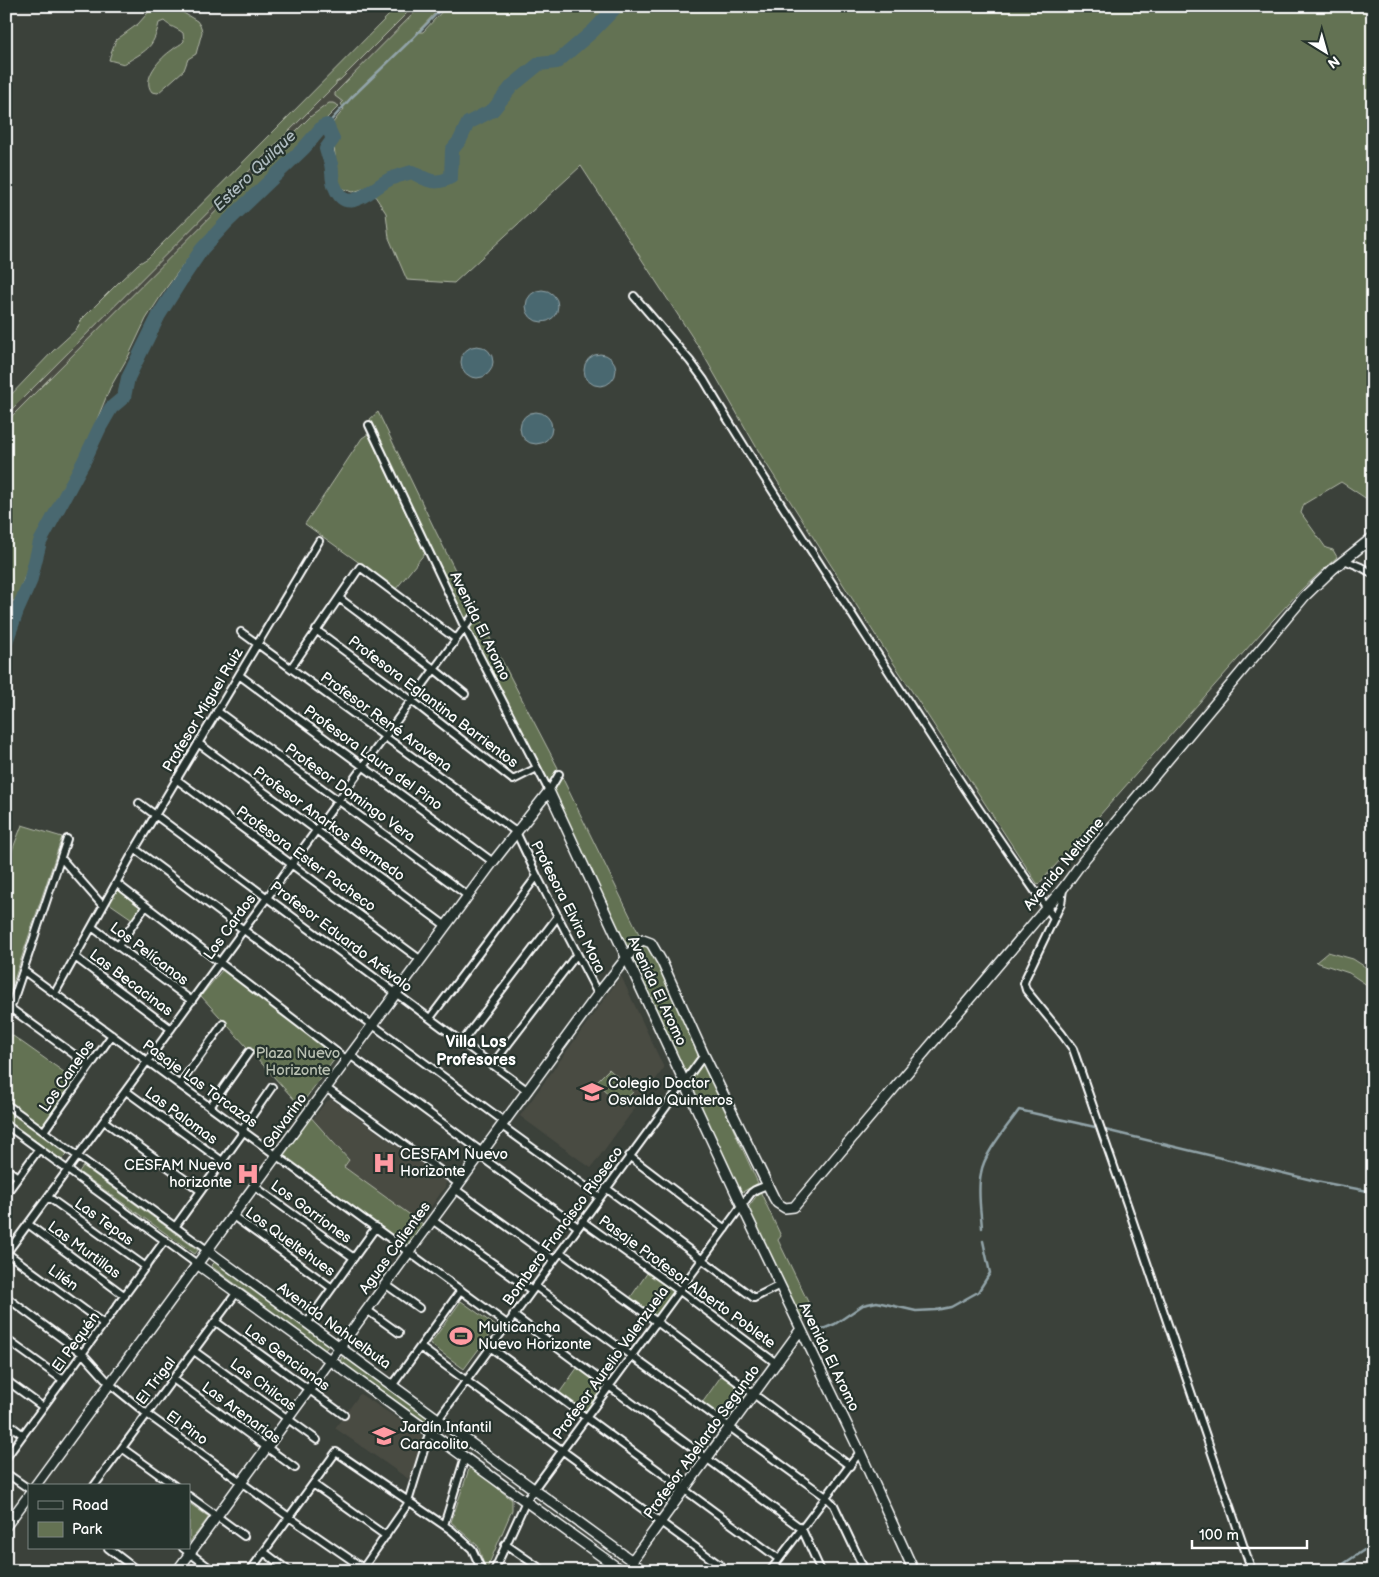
<svg xmlns="http://www.w3.org/2000/svg" width="1379" height="1577" viewBox="0 0 1379 1577" font-family="'Balsamiq Sans',sans-serif">
	<style>
		.built { fill: #4a4b43 }
		.green { fill: #647253; stroke: #b2b8a9 }
		.water { fill: #4a6870; stroke: #92a4a9 }
		.lines { fill: none; stroke-linecap: round; stroke-linejoin: round }
		.stream { stroke: #92a4a9; stroke-width: 2.5 }
		.river { stroke: #4a6870; stroke-width: 14 }
		.street-casing { stroke: #fff; stroke-width: 10 }
		.secondary-casing { stroke: #fff; stroke-width: 12 }
		.street { stroke: #26332d; stroke-width: 6 }
		.secondary { stroke: #26332d; stroke-width: 9 }
		.labels { text-anchor: middle; dominant-baseline: central; stroke-width: 4.5; stroke-linejoin: round; paint-order: stroke }
		.street-label { font-size: 15px; fill: #fff; stroke: #26332d }
		.park-label { font-size: 15px; fill: #b9c0b2; stroke: #26332d }
		.poi-label { font-size: 15px; fill: #fff; stroke: #26332d; text-anchor: start }
		.water-label { font-size: 16px; font-style: italic; fill: #aebbbf; stroke: #26332d }
		.neighbourhood-label { font-size: 16px; font-weight: bold; fill: #fff; stroke: #26332d }
	</style>
	<rect width="100%" height="100%" fill="#3b413a"/>
	<filter id="ink" filterUnits="userSpaceOnUse"><feTurbulence type="fractalNoise" baseFrequency=".02" numOctaves="2"/><feDisplacementMap in="SourceGraphic" scale="10" xChannelSelector="R" yChannelSelector="G"/><feConvolveMatrix kernelMatrix="1 2 1 2 8 2 1 2 1" color-interpolation-filters="sRGB"/></filter>
	<g filter="url(#ink)">
		<path class="built" d="M398,6H438L6,440V400Z
			M621,976L664,1068L591,1168L520,1116Z
			M331,1099L446,1181L445,1187L420,1222L343,1167L349,1159L313,1119L325,1103Z
			M360,1394L420,1433L422,1439L410,1480L335,1428Z"/>
		<path class="green" d="M154,6H172L197,21L201,27L202,32L196,54L188,59L184,70L158,93L152,92C141,79 160,58 172,50C176,46 181,45 184,41L183,33C177,28 170,27 164,21L159,23C153,50 146,50 124,64L109,60L112,50L116,40L138,24Z
			M398,6H414L340,80L336,82V84L6,415V400L53,351L76,330L82,319L120,281L138,264L148,258Z
			M421,6H442L417,32H423L447,6H1373V503L1341,482L1304,504L1301,513L1326,548L1333,550L1337,557L1302,589L1260,634L1038,885L885,650L762,457L700,349L581,166L454,283L407,280L389,238L386,213L369,187L353,192L341,188L335,173L336,162L331,125L344,109L341,104L343,102L335,96V93Z
			M329,103H333L339,106L192,253L164,291L146,319L129,355L110,388L86,446L58,496L37,541L17,599L6,605V422L310,117Z
			M378,412L437,534L475,610L466,622L370,419Z
			M368,434L425,553L396,589L305,524L362,438Z
			M477,613L558,768L549,783L468,626Z
			M561,775L639,934L626,948L552,791Z
			M22,825L62,837L6,1004V866Z
			M116,883L146,906L135,921L106,901Z
			M649,941L704,1055L684,1080L627,959L636,945Z
			M1328,952L1353,959L1373,972V989L1349,973L1316,962Z
			M223,969L337,1056L300,1106L201,996Z
			M6,1031L78,1082L44,1131L6,1104Z
			M703,1063L758,1183L741,1193L689,1081Z
			M609,1069L633,1092L620,1105L596,1082Z
			M6,1108L69,1153L62,1160L6,1119Z
			M308,1114L349,1160L344,1167L427,1227L409,1252L277,1155Z
			M83,1166L198,1250L195,1254L79,1172Z
			M760,1191L781,1236L778,1240L811,1308L801,1322L747,1209Z
			M215,1262L329,1345L325,1350L211,1266Z
			M650,1269L680,1291L657,1322L628,1301Z
			M461,1301L496,1326L464,1369L430,1344Z
			M343,1355L430,1419L427,1423L340,1361Z
			M580,1364L609,1386L586,1418L557,1396Z
			M724,1372L754,1394L730,1427L700,1406Z
			M470,1466L512,1500V1510L486,1571L478,1546L451,1522Z
			M189,1503L209,1517L189,1543Z"/>
		<path class="water" d="M526 306a16 16 0 1 1 32 0a16 16 0 1 1-32 0Z
			M461 362a16 16 0 1 1 32 0a16 16 0 1 1-32 0Z
			M584 370a16 16 0 1 1 32 0a16 16 0 1 1-32 0Z
			M520 428a16 16 0 1 1 32 0a16 16 0 1 1-32 0Z"/>
		<g class="lines">
			<path class="stream" d="M327,125L351,98L412,39L444,6
				M1105,1130L1316,1181L1373,1192
				M982,1228C981,1211 977,1191 981,1173C984,1153 1007,1127 1019,1110L1095,1127
				M823,1329L835,1324L863,1305L877,1302L916,1311L936,1310L951,1307L978,1292L990,1273L983,1241
				M1333,1571L1373,1544"/>
			<path class="river" d="M6,642L17,611L30,582L40,542L84,461L100,427L111,408L124,397L128,378L159,315L181,280L202,249L226,223L304,148L322,127L327,125L333,139L326,149C327,154 330,159 331,164C333,172 331,180 335,187C347,218 373,187 390,179C396,176 405,174 412,172C427,180 435,186 451,177L452,150L460,140L468,123L493,110L512,86L539,64L557,62L593,31L617,6"/>
			<defs>
				<path id="street" d="M634,296L690,361L704,380C751,460 803,537 853,616C918,717 984,820 1054,918
					M369,425L465,628L549,791L559,774
					M1344,560L1361,567L1373,574
					M339,598L434,669L465,694
					M316,630L411,700L513,780L537,768
					M241,632L516,832L537,876L598,994
					M291,668L360,567L456,639
					M239,675L493,862
					M217,711L468,896
					M198,743L446,926
					M176,779L421,960
					M139,803L528,1091
					M135,849L373,1026
					M61,858L103,906
					M116,883L347,1060
					M1063,889L1061,904L1026,977L1024,983L1026,990L1062,1034L1073,1049L1128,1207L1252,1571
					M92,927L192,1001
					M118,946L146,906
					M75,957L171,1029
					M24,971L507,1324
					M55,993L135,849L319,541
					M10,1008L90,1066
					M430,1018L537,876
					M6,1022L67,839
					M373,1025L505,1122
					M462,1042L558,916
					M350,1055L482,1152
					M492,1065L577,954
					M180,1084L223,1024
					M326,1088L459,1184
					M126,1091L222,1161
					M6,1104L207,1250
					M210,1107L249,1052
					M104,1121L201,1191
					M6,1125L197,1264
					M502,1126L600,1197
					M242,1130L272,1087
					M44,1131L112,1035
					M480,1156L578,1227
					M629,1156L725,1229
					M6,1169L18,1177
					M254,1186L354,1258
					M606,1188L754,1298L780,1285
					M455,1189L554,1260
					M6,1194L39,1149
					M48,1197L146,1267
					M233,1216L332,1288
					M432,1220L531,1290
					M582,1221L680,1291L776,1363
					M28,1224L125,1296
					M175,1227L244,1131
					M560,1252L657,1322L850,1466
					M7,1253L104,1324
					M6,1254L474,615
					M385,1284L419,1308
					M535,1286L826,1497L834,1505L865,1571
					M6,1297L83,1354L110,1384L147,1414L289,1517L363,1568
					M367,1310L399,1333
					M513,1315L802,1529L821,1571
					M216,1322L344,1415
					M307,1323L376,1227
					M6,1339L63,1380
					M420,1347L728,1571
					M490,1347L779,1559
					M194,1351L317,1440
					M173,1379L295,1468
					M6,1380L43,1407
					M392,1386L461,1290
					M6,1422L23,1435
					M122,1448L175,1486
					M6,1458L165,1240
					M6,1473L29,1489
					M313,1484L386,1536
					M94,1486L237,1292
					M189,1496L244,1536
					M444,1525L465,1457
					M505,1544L544,1571
					M108,1548L138,1571
					M183,1548L214,1571
					M264,1552L289,1571
					M632,1561L646,1571
					M250,1571L336,1452L451,1530L472,1549L482,1571
					M361,1571L407,1505L428,1437L434,1425L704,1055
					M494,1571L526,1501L534,1489L751,1193L755,1190L767,1185
					M770,1571L860,1452"/>
				<path id="secondary" d="M207,1250L632,1561
					M197,1264L622,1571
					M35,1486L326,1088L493,862L549,791L742,1206L860,1452L914,1571
					M6,1526L29,1495
					M177,1571L409,1252L598,994L638,943L643,940L651,943L662,962L704,1055L774,1198L777,1203L785,1208L794,1207L1064,887L1083,861L1305,596L1333,569L1373,537
					M627,1571L632,1561L801,1329"/>
			</defs>
			<use href="#street" class="street-casing"/>
			<use href="#secondary" class="secondary-casing"/>
			<use href="#street" class="street"/>
			<use href="#secondary" class="secondary"/>
		</g>
	</g>
	<defs>
		<symbol id="school-bare" viewBox="-9 -9 18 18"><path d="M0-5L7-2L0 1L-7-2ZM-4 1L0 2.5L4 1V4Q0 6-4 4Z" fill="#ff9aa2" stroke="#26332d" stroke-width="2.5" paint-order="stroke"/></symbol>
		<symbol id="hospital-bare" viewBox="-9 -9 18 18"><path d="M-5-5h3v3.5h4V-5h3V5h-3V1.5h-4V5h-3Z" fill="#ff9aa2" stroke="#26332d" stroke-width="2.5" paint-order="stroke"/></symbol>
		<symbol id="stadium-bare" viewBox="-9 -9 18 18"><path d="M0-5a6.5 5 0 1 0 0 10a6.5 5 0 1 0 0-10ZM-3.5-1.8h7v3.6h-7Z" fill="#ff9aa2" stroke="#26332d" stroke-width="2.5" paint-order="stroke"/></symbol>
	</defs>
	<g fill-rule="evenodd">
		<use href="#school-bare" x="576" y="1076" width="32" height="32"/>
		<use href="#hospital-bare" x="368" y="1147" width="32" height="32"/>
		<use href="#hospital-bare" x="232" y="1158" width="32" height="32"/>
		<use href="#stadium-bare" x="445" y="1320" width="32" height="32"/>
		<use href="#school-bare" x="368" y="1420" width="32" height="32"/>
	</g>
	<g class="labels">
		<g class="street-label">
			<text transform="translate(480 626) rotate(64)">Avenida El Aromo</text>
			<text transform="translate(433 702) rotate(37)">Profesora Eglantina Barrientos</text>
			<text transform="translate(203 710) rotate(-59)">Profesor Miguel Ruiz</text>
			<text transform="translate(386 722) rotate(36)">Profesor René Aravena</text>
			<text transform="translate(373 758) rotate(36)">Profesora Laura del Pino</text>
			<text transform="translate(350 793) rotate(36)">Profesor Domingo Vera</text>
			<text transform="translate(329 824) rotate(36)">Profesor Anarkos Bermedo</text>
			<text transform="translate(306 859) rotate(36)">Profesora Ester Pacheco</text>
			<text transform="translate(1064 864) rotate(-50)">Avenida Neltume</text>
			<text transform="translate(568 907) rotate(63)">Profesora Elvira Mora</text>
			<text transform="translate(230 927) rotate(-54)">Los Cardos</text>
			<text transform="translate(341 937) rotate(37)">Profesor Eduardo Arévalo</text>
			<text transform="translate(149 954) rotate(37)">Los Pelícanos</text>
			<text transform="translate(131 983) rotate(37)">Las Becacinas</text>
			<text transform="translate(657 991) rotate(65)">Avenida El Aromo</text>
			<text transform="translate(67 1076) rotate(-55)">Los Canelos</text>
			<text transform="translate(200 1084) rotate(36)">Pasaje Las Torcazas</text>
			<text transform="translate(181 1116) rotate(36)">Las Palomas</text>
			<text transform="translate(285 1121) rotate(-54)">Galvarino</text>
			<text transform="translate(311 1212) rotate(36)">Los Gorriones</text>
			<text transform="translate(104 1222) rotate(36)">Las Tepas</text>
			<text transform="translate(563 1226) rotate(-54)">Bombero Francisco Rioseco</text>
			<text transform="translate(290 1242) rotate(36)">Los Queltehues</text>
			<text transform="translate(395 1248) rotate(-54)">Aguas Calientes</text>
			<text transform="translate(84 1250) rotate(36)">Las Murtillas</text>
			<text transform="translate(63 1278) rotate(36)">Lilén</text>
			<text transform="translate(687 1282) rotate(36)">Pasaje Profesor Alberto Poblete</text>
			<text transform="translate(334 1326) rotate(36)">Avenida Nahuelbuta</text>
			<text transform="translate(76 1342) rotate(-54)">El Pequén</text>
			<text transform="translate(829 1357) rotate(64)">Avenida El Aromo</text>
			<text transform="translate(287 1358) rotate(36)">Las Gencianas</text>
			<text transform="translate(611 1363) rotate(-54)">Profesor Aurelio Valenzuela</text>
			<text transform="translate(156 1381) rotate(-53)">El Trigal</text>
			<text transform="translate(263 1385) rotate(36)">Las Chilcas</text>
			<text transform="translate(241 1413) rotate(36)">Las Arenarias</text>
			<text transform="translate(187 1428) rotate(36)">El Pino</text>
			<text transform="translate(702 1442) rotate(-54)">Profesor Abelardo Segundo</text>
		</g>
		<g class="park-label">
			<text x="298" y="1053">Plaza Nuevo<tspan x="298" dy="17">Horizonte</tspan></text>
		</g>
		<g class="poi-label">
			<text x="608" y="1083">Colegio Doctor<tspan x="608" dy="17">Osvaldo Quinteros</tspan></text>
			<text x="400" y="1154">CESFAM Nuevo<tspan x="400" dy="17">Horizonte</tspan></text>
			<text x="232" y="1165" text-anchor="end">CESFAM Nuevo<tspan x="232" dy="17">horizonte</tspan></text>
			<text x="478" y="1327">Multicancha<tspan x="478" dy="17">Nuevo Horizonte</tspan></text>
			<text x="400" y="1427">Jardín Infantil<tspan x="400" dy="17">Caracolito</tspan></text>
		</g>
		<g class="water-label">
			<text transform="translate(255 171) rotate(-44)">Estero Quilque</text>
		</g>
		<g class="neighbourhood-label">
			<text x="476" y="1042">Villa Los<tspan x="476" dy="18">Profesores</tspan></text>
		</g>
	</g>
	<rect width="1379" height="1577" fill="none" stroke="#26332d" stroke-width="25"/>
	<rect x="12" y="12" width="1354" height="1552" fill="none" stroke="#fff" stroke-width="2" filter="url(#ink)"/>
	<rect x="28" y="1484" width="162" height="65" fill="#26332d" stroke="#7d8581"/>
	<rect x="38" y="1501" width="25" height="8" fill="#26332d" stroke="#7d8581"/>
	<text x="72" y="1510" font-size="15" fill="#ffffff">Road</text>
	<rect x="38" y="1522" width="25" height="15" fill="#647253" stroke="#7d8581"/>
	<text x="72" y="1534" font-size="15" fill="#ffffff">Park</text>
	<g transform="translate(1326 52) rotate(143)" stroke="#26332d" stroke-width="4" paint-order="stroke">
	<path d="M0-4L9 19L0 12L-9 19Z" fill="#ffffff"/>
	<text y="-8" font-size="14" font-weight="bold" text-anchor="middle" fill="#ffffff">N</text>
	</g>
	<path d="M1192 1540v8h115v-8" fill="none" stroke="#ffffff" stroke-width="2.5"/>
	<text x="1199" y="1540" font-size="15" fill="#ffffff" stroke="#26332d" stroke-width="4" paint-order="stroke">100 m</text>
</svg>
